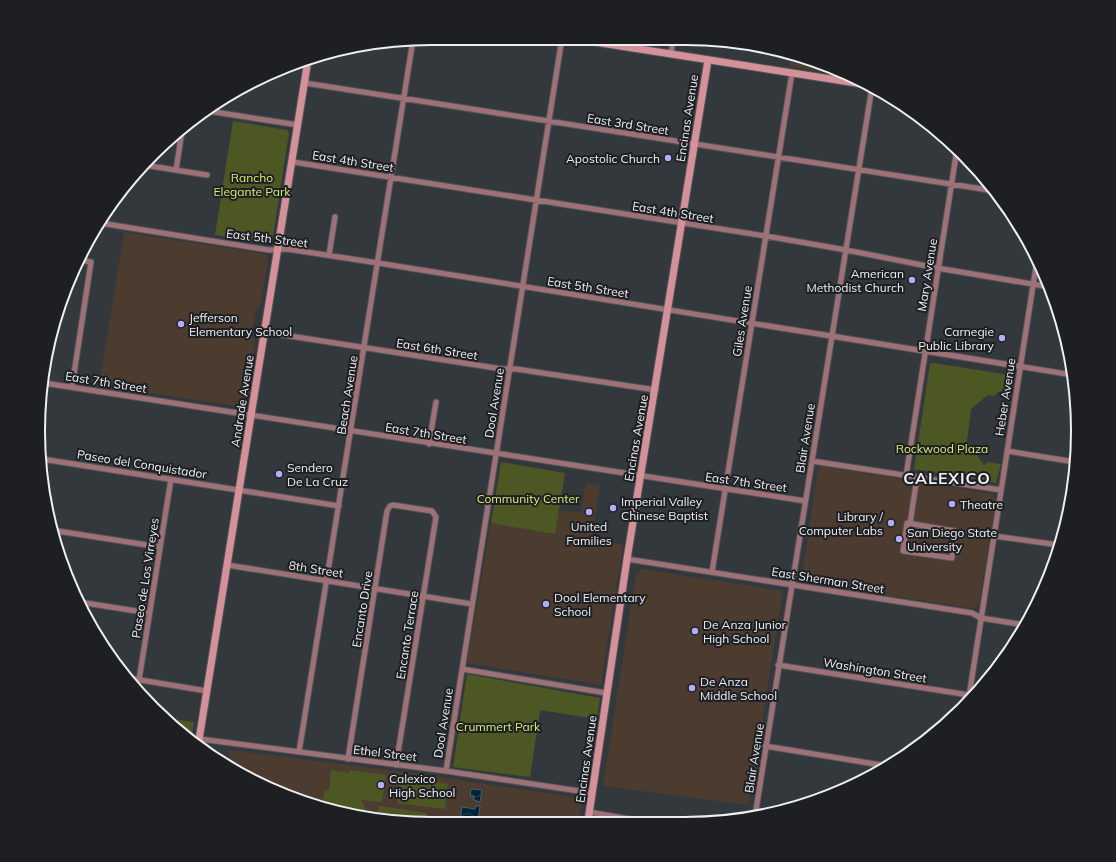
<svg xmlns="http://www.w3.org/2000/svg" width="1116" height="862" viewBox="0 0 1116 862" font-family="Mulish,sans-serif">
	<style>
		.education { fill: #4c3c30 }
		.park { fill: #4d5724 }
		.water { fill: url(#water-waves); stroke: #48626d }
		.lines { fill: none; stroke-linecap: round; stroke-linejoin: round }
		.street-casing { stroke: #51555a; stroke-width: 7 }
		.secondary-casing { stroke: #51555a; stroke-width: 9 }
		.street { stroke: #9d7176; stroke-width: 5 }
		.secondary { stroke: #d59199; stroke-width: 7 }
		.poi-dot { fill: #b2adf9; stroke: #1d1f22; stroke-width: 1.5 }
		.labels { text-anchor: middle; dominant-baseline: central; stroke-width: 4; stroke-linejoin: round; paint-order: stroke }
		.street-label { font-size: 12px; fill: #ecf0f3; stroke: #1d1f22 }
		.poi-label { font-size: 12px; fill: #ecf0f3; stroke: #1d1f22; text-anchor: start }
		.park-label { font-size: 12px; fill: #d5ef73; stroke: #1d1f22 }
		.district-label { font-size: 16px; font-weight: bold; letter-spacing: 1px; fill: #ecf0f3; stroke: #1d1f22 }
		.rim { fill: none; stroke: #ecf0f3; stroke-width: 2 }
	</style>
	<defs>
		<pattern id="water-waves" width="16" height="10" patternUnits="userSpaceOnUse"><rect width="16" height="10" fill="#012534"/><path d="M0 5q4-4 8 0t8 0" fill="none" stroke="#264552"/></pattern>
	</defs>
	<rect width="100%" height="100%" fill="#33383d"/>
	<path class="education" d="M791,53L853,76L789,67Z
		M124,232L265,254L268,257L261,303L255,311L252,336L255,344L245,406L242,407L99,385Z
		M822,466L992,494L996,500L979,603L976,607L970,608L804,582L802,577L818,469Z
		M586,483L600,485L592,539L623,545L601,685L467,663L491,523L554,533L558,510L581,513Z
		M642,569L783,591L748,805L603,786L636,574Z
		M230,750L404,772L582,798L579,821H379L304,803L228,765Z"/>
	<path class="park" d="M233,121L287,130L289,133L272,242L269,243L215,235Z
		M934,363L1009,375L1012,374L1014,377L1011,393L1000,391L993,396L988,395L971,409L967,441L984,465L988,462L1001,464L996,483L914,469L930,364Z
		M501,462L565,473L555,534L491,523Z
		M467,674L600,698L597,719L540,710L530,777L453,767Z
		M164,718L194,722L191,740Z
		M331,770L349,773L350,770L386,775L382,802L361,800L371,819L322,807L325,790H329Z
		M400,777L448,784L445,809L397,803Z
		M379,806L427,813L426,821L377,820Z"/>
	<path class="water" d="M471,789L482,790L480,802L474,800V796H470Z
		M476,805L480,806L478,821H460L462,807L475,809Z"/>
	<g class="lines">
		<defs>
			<path id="street" d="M671,54L673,39
				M305,83L995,191
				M208,111L298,125
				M293,162L766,236L846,250L937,268L1050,287
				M144,165L207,175
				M176,170L182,131
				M100,223L269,250L287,249L378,263L1073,375
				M329,255L335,217
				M264,332L502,369H516L656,390
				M44,383L805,501
				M72,387L91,262L80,260
				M429,444L436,402
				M1007,451L1075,462
				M42,459L339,506
				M812,461L1001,490
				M906,476L957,149
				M907,523L955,531L952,558L903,551Z
				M910,524L917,477
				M51,530L160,547
				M994,536L1059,545
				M627,559L972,613L981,618L1025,625
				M227,565L472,604
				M712,572L792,73
				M79,602L149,613
				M778,665L969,695
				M462,669L606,693
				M128,678L207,691
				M139,680L171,479
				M968,703L1037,260
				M200,739L446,771L592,793
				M765,746L887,766
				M299,752L413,40
				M348,759L387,511L390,506L393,505L432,511L436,517L396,765
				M446,771L562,38
				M589,812L640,821
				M755,816L872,87"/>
			<path id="secondary" d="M569,38L869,85
				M198,746L308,60
				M588,821L627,559L708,60"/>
		</defs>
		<use href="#street" class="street-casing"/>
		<use href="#secondary" class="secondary-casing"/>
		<use href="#street" class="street"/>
		<use href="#secondary" class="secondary"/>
	</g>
	<g class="poi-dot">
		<circle cx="668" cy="158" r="4"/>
		<circle cx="912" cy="280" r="4"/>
		<circle cx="181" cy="324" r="4"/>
		<circle cx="1002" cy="338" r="4"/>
		<circle cx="279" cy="474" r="4"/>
		<circle cx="952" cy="504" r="4"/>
		<circle cx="613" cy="508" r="4"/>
		<circle cx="589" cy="512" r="4"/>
		<circle cx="891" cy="523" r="4"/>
		<circle cx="899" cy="539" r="4"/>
		<circle cx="546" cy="604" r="4"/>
		<circle cx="695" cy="631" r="4"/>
		<circle cx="692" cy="688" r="4"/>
		<circle cx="381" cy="785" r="4"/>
	</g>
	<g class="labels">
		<g class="street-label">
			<text transform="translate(687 118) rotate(-81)">Encinas Avenue</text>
			<text transform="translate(628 124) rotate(9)">East 3rd Street</text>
			<text transform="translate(353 161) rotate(9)">East 4th Street</text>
			<text transform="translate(673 212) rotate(9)">East 4th Street</text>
			<text transform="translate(267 238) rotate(7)">East 5th Street</text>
			<text transform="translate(927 275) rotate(-81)">Mary Avenue</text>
			<text transform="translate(588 287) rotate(9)">East 5th Street</text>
			<text transform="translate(742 321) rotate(-81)">Giles Avenue</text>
			<text transform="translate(437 349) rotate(9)">East 6th Street</text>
			<text transform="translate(106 382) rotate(9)">East 7th Street</text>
			<text transform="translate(347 395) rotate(-81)">Beach Avenue</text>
			<text transform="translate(1005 397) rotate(-81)">Heber Avenue</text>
			<text transform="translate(242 401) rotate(-81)">Andrade Avenue</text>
			<text transform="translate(494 403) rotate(-81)">Dool Avenue</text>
			<text transform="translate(426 433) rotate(9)">East 7th Street</text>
			<text transform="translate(636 438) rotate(-80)">Encinas Avenue</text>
			<text transform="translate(805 438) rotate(-81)">Blair Avenue</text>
			<text transform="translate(142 464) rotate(9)">Paseo del Conquistador</text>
			<text transform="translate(746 482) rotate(8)">East 7th Street</text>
			<text transform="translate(316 569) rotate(9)">8th Street</text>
			<text transform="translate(145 578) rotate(-81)">Paseo de Los Virreyes</text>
			<text transform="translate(828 580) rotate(9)">East Sherman Street</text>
			<text transform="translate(362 609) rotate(-81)">Encanto Drive</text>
			<text transform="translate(407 635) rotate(-81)">Encanto Terrace</text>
			<text transform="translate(875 670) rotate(9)">Washington Street</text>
			<text transform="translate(443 723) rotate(-81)">Dool Avenue</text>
			<text transform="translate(385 753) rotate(7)">Ethel Street</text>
			<text transform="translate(754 758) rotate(-81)">Blair Avenue</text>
			<text transform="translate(586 759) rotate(-82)">Encinas Avenue</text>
		</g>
		<g class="poi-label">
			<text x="660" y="158" text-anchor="end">Apostolic Church</text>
			<text x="904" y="273" text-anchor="end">American<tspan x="904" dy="14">Methodist Church</tspan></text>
			<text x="189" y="317">Jefferson<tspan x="189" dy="14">Elementary School</tspan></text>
			<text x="994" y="331" text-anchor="end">Carnegie<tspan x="994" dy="14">Public Library</tspan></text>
			<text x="287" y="467">Sendero<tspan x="287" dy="14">De La Cruz</tspan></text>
			<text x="621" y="501">Imperial Valley<tspan x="621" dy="14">Chinese Baptist</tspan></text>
			<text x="960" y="504">Theatre</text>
			<text x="883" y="516" text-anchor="end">Library /<tspan x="883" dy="14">Computer Labs</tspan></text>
			<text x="589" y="526" text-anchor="middle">United<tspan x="589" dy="14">Families</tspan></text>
			<text x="907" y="532">San Diego State<tspan x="907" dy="14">University</tspan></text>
			<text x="554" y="597">Dool Elementary<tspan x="554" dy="14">School</tspan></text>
			<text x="703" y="624">De Anza Junior<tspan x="703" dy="14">High School</tspan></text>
			<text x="700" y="681">De Anza<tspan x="700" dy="14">Middle School</tspan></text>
			<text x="389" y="778">Calexico<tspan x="389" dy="14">High School</tspan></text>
		</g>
		<g class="park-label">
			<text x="252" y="177">Rancho<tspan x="252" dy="14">Elegante Park</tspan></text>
			<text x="942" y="448">Rockwood Plaza</text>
			<text x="528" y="498">Community Center</text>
			<text x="498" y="726">Crummert Park</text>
		</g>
		<g class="district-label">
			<text x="947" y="478">CALEXICO</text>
		</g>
	</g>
	<path d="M0 0H1116V862H0ZM431 45H685A386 386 0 0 1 1071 431V431A386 386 0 0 1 685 817H431A386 386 0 0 1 45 431V431A386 386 0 0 1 431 45Z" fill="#1d1f22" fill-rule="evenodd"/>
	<path class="rim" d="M431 45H685A386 386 0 0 1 1071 431V431A386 386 0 0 1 685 817H431A386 386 0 0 1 45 431V431A386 386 0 0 1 431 45Z"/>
</svg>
